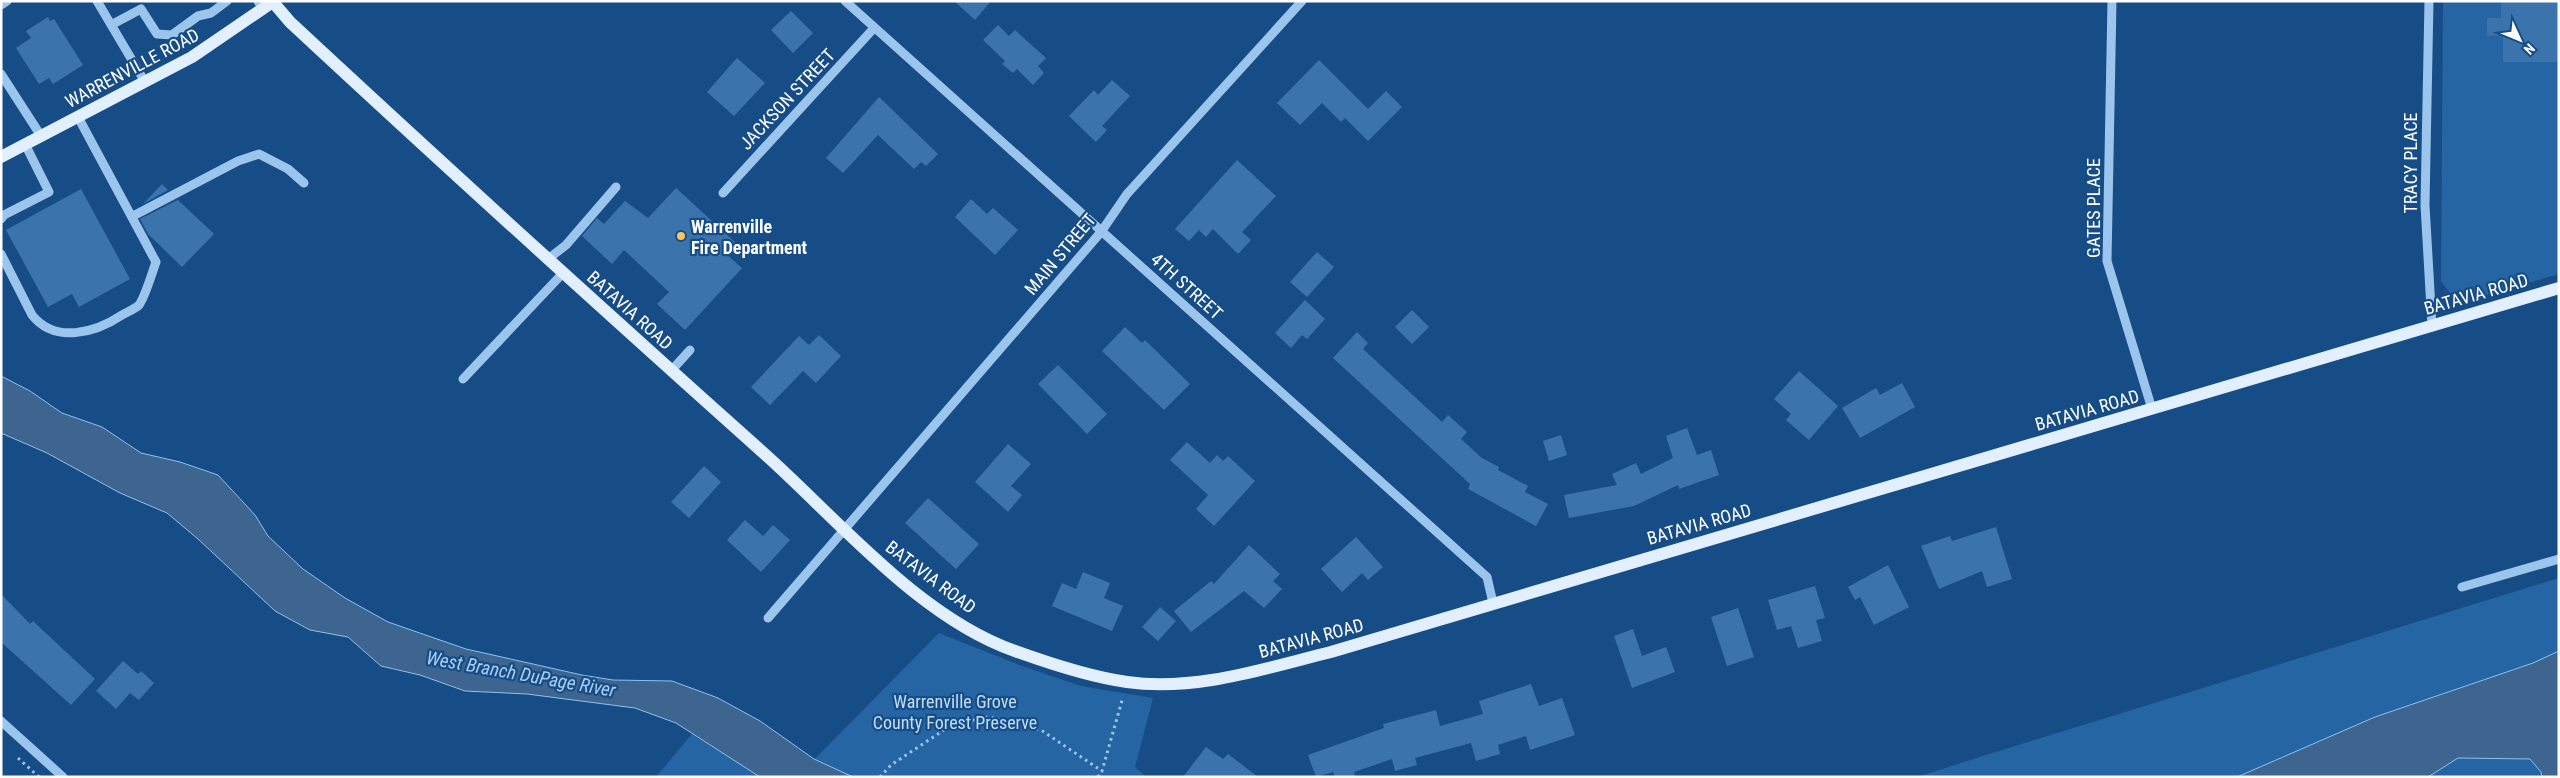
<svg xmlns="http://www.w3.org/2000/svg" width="2560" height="778" viewBox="0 0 2560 778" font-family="'Roboto Condensed',sans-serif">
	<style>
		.green { fill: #2665a3 }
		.water { fill: #3d658f; stroke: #8ec1f0 }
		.building { fill: #3b74ad }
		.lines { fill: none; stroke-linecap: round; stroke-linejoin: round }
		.path { stroke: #9cc5ed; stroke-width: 3; stroke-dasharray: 2.5 4; stroke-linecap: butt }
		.minor { stroke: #9cc5ed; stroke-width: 9 }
		.major { stroke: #e2efff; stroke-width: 12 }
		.poi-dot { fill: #ffc658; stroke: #174d86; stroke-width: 2 }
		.labels { text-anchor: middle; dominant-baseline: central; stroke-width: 4.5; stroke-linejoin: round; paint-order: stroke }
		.street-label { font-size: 18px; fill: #fff; stroke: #174d86 }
		.poi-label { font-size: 18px; font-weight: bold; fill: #fff; stroke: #174d86; text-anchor: start }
		.park-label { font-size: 18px; fill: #c2defa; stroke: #174d86 }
		.water-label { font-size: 19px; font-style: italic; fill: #a8cff5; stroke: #174d86 }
	</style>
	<rect width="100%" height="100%" fill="#174d86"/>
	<path class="green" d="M2443,1H2559V274L2466,301C2454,299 2448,291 2441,281Z
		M2559,578V777H1917L1986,755Z
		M939,633L1019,665L1081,686L1153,698L1135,767L1146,777H797Z
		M692,734L759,775L760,777H656Z"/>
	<path class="water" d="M1,376L30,391L62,413L102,427L141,453L180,462L218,475L255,515L268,536L303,569L345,598L388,622L466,649L582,675L613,680L672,681L718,698L760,721L814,759L853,777H760L676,723L635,708L527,694L465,691L420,675L381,666L348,637L310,630L275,611L198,539L167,513L120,493L47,453L1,433Z
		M2559,651V777H2542L2541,772L2530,759L2458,758L2428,777H2237L2375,717L2533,663Z"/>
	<path class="building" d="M954,1H991L975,20Z
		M2501,1H2559V62H2503V35L2487,36V18H2501Z
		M791,11L813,33L793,53L771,30Z
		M48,17L50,21L54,19L83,65L53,84L49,78L39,84L16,48L31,38L26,31Z
		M998,25L1009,36L1015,30L1046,58L1038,66L1044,73L1033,85L1017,69L1013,73L1002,64L1005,61L983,40Z
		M737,58L765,83L734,116L707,92Z
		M1319,60L1368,109L1386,91L1402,107L1368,141L1345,118L1341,122L1322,103L1300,125L1277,103Z
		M1112,80L1130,96L1102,126L1107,130L1096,142L1069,116L1094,90L1098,95Z
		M879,97L938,154L926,166L921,162L914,169L878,135L843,173L826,158Z
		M1237,160L1276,196L1242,232L1251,240L1238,254L1213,229L1206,237L1199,230L1189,241L1175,229Z
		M162,184L168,190L143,204Z
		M676,188L736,243L726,254L742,268L685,330L657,304L669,292L624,250L612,264L582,236L597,218L604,224L625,201L648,218Z
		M81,189L130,279L79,307L72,294L48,307L6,230Z
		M971,199L987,214L993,208L1018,230L995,255L955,217Z
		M178,200L214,234L182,267L148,234L140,219Z
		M1317,252L1334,267L1307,297L1290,282Z
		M1305,300L1325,319L1307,339L1302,335L1291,348L1275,333Z
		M1412,310L1429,327L1412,344L1395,327Z
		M1125,327L1142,343L1145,340L1190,384L1164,410L1102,351Z
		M1357,332L1368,343L1363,349L1442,422L1448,415L1467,432L1461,439L1482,458L1499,467L1498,470L1528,486L1525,492L1548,504L1536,526L1468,489L1470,484L1333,358Z
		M819,335L841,356L816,383L803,371L770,405L751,387L799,336L809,345Z
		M1058,365L1107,414L1087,434L1038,384Z
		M1799,371L1838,406L1809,440L1786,420L1791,414L1774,399Z
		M1902,383L1915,407L1860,438L1842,408L1876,388L1880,395Z
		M1687,428L1697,455L1711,450L1719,475L1679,489L1678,485L1634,506L1569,518L1564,495L1617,485L1612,474L1636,463L1641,474L1673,458L1666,436Z
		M1561,435L1567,455L1549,461L1543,441Z
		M1187,442L1210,463L1217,455L1223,461L1228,456L1255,481L1214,526L1196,509L1208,495L1170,460Z
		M1008,444L1031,464L1011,486L1022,495L1008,512L975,482Z
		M704,466L721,482L689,518L671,502Z
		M928,498L979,544L956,569L905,523Z
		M745,520L763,536L773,525L790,540L761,572L727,540Z
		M1996,527L2012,579L1987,587L1982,571L1939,589L1921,546L1950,536L1952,541Z
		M1356,537L1383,567L1368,580L1362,573L1342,592L1321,569Z
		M1249,545L1280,574L1273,581L1282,589L1264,608L1244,591L1191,632L1174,611L1211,581L1214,584Z
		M1888,565L1909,607L1874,625L1860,597L1855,600L1848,587Z
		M1083,572L1110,583L1104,598L1123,606L1112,631L1052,606L1062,583L1076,589Z
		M1815,586L1825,618L1816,620L1822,641L1798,648L1791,626L1777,630L1768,600Z
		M1,594L30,624L33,621L95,679L71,705L1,642Z
		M1160,607L1176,621L1158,641L1142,627Z
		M1738,608L1754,657L1727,666L1711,617Z
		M1633,629L1642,656L1666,647L1675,672L1632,688L1614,636Z
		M123,661L138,674L141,671L154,683L139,700L130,693L116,709L96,691Z
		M1531,684L1539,706L1562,698L1575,735L1530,750L1526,736L1498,745L1500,754L1476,761L1471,743L1415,758L1417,765L1395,771L1392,759L1354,772L1355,777H1335L1333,772L1316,777L1308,755L1384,728L1383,724L1436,710L1440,726L1483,714L1479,701Z
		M1206,747L1223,759L1228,754L1258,777H1183Z"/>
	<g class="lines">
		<path class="path" d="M18,758L39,777
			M880,777L891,765L953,724L989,717L1041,730L1102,771L1123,697
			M1098,777L1102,771"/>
		<path class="minor" d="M97,1L145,82
			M258,1L263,10
			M845,1L1487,577L1493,603
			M2112,1L2107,261L2152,409
			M2429,1L2425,205L2432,326
			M1,5L7,1
			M111,25L141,9L157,34L172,35L198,16L211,13L227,1
			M1,74L41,136
			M723,193L874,28
			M133,216L238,161L259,154L288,169L304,183
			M1,219L4,215L49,192L25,144
			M1,254L32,315C55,344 95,333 122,315C127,312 135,309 139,305C145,297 152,273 156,262L78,117
			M548,259L566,245L616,187
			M671,371L690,350
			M463,379L563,273
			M2462,587L2559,559
			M768,618L1101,232L1127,194L1302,1
			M1,721L63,777"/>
		<path class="major" d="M273,2L290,22C448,169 607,313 768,457C841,523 921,618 1015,651C1051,664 1090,677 1127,682C1195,692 1266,668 1331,652L2559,288
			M1,157L192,57L274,1"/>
	</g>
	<circle class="poi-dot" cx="681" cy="236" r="5"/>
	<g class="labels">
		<g class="street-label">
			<text transform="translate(132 68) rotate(-28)">WARRENVILLE ROAD</text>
			<text transform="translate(787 99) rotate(-47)">JACKSON STREET</text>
			<text transform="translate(2410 163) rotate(-90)">TRACY PLACE</text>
			<text transform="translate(2093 208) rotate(-90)">GATES PLACE</text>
			<text transform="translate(1060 254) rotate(-50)">MAIN STREET</text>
			<text transform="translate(1187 286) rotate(42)">4TH STREET</text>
			<text transform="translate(2476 294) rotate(-16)">BATAVIA ROAD</text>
			<text transform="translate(630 310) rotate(42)">BATAVIA ROAD</text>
			<text transform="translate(2087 410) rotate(-16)">BATAVIA ROAD</text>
			<text transform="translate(1699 524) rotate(-16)">BATAVIA ROAD</text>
			<text transform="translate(931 577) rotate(37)">BATAVIA ROAD</text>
			<text transform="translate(1311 638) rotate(-15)">BATAVIA ROAD</text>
		</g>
		<g class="poi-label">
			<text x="691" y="226">Warrenville<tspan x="691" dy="21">Fire Department</tspan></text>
		</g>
		<g class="park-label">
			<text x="955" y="701">Warrenville Grove<tspan x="955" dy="21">County Forest Preserve</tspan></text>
		</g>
		<g class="water-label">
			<text transform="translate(521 674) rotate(10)">West Branch DuPage River</text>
		</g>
	</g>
	<rect width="2560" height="778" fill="none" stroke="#ffffff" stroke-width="5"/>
	<g transform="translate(2520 40) rotate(134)" stroke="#174d86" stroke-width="4" paint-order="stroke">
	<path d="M0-4L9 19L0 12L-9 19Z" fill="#ffffff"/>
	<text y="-8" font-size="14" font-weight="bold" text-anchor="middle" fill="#ffffff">N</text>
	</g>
</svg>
